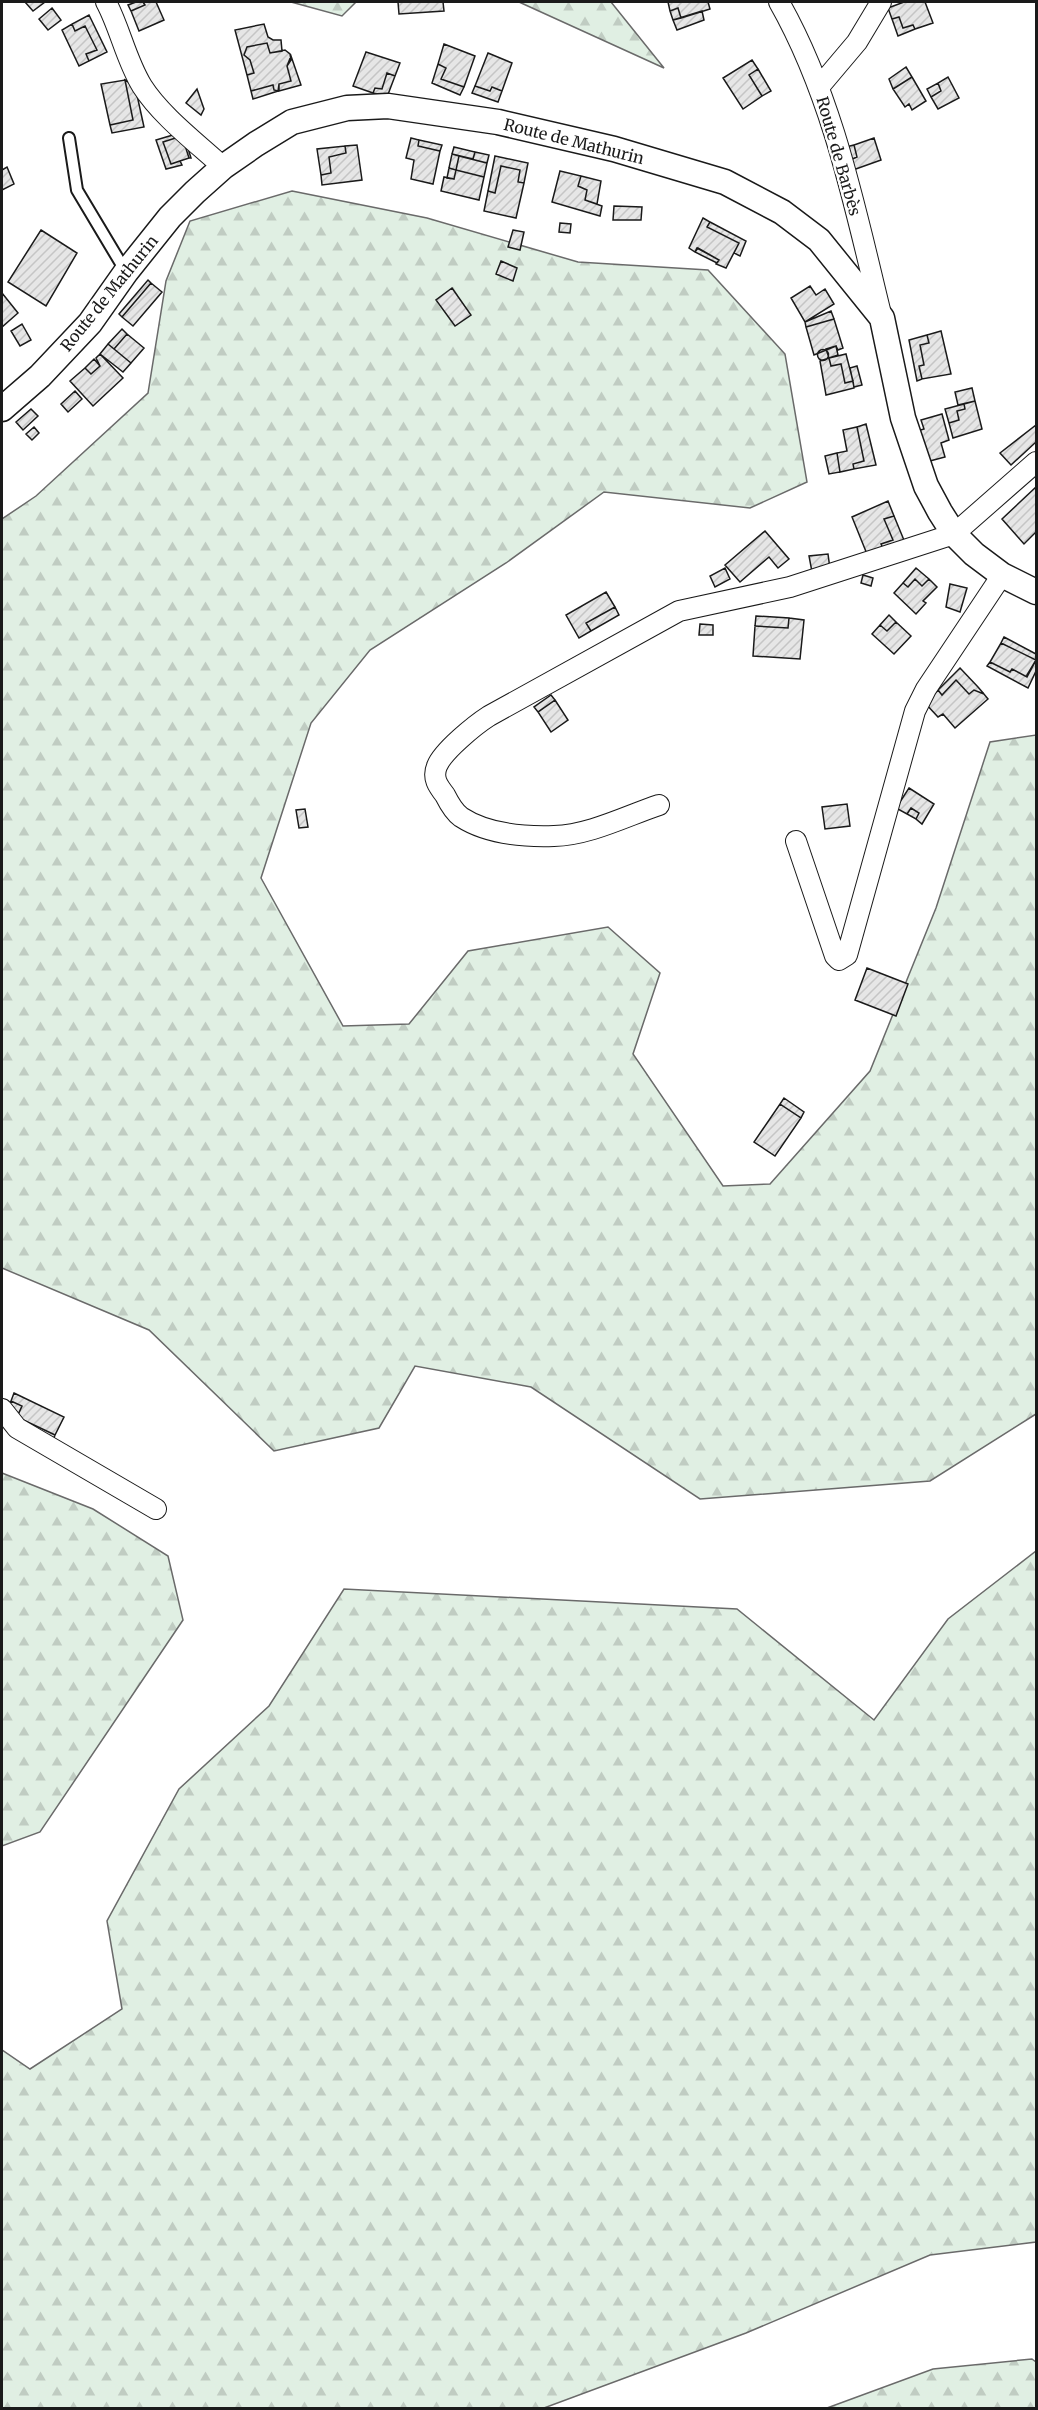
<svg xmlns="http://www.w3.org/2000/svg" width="1038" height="2410" viewBox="0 0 1038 2410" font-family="Merriweather,serif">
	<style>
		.forest { fill: url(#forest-firs); stroke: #6a6a6a; stroke-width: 1.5 }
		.building { fill: url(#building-hatch); stroke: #1a1a1a; stroke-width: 1.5 }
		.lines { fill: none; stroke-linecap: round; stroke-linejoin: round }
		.service-casing { stroke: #1a1a1a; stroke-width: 14 }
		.minor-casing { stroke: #1a1a1a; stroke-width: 22 }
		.tertiary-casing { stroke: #1a1a1a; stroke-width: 27 }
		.service { stroke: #fff; stroke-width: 10 }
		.minor { stroke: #fff; stroke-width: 20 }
		.tertiary { stroke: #fff; stroke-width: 24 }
		.labels { text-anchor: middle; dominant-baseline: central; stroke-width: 4.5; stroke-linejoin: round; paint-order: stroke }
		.street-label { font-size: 16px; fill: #1a1a1a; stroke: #fff }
	</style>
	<defs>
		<pattern id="forest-firs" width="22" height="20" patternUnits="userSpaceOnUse" patternTransform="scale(1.5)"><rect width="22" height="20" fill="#e0efe3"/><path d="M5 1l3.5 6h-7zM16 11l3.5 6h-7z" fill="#c0ccc2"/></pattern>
		<pattern id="building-hatch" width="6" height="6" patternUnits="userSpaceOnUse" patternTransform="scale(1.5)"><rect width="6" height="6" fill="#e6e6e6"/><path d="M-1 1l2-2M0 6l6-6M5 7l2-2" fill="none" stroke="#c5c5c5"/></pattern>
	</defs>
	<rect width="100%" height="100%" fill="#fff"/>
	<path class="forest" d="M291,2H356L342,16Z
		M519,2H611L664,68Z
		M292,191L427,218L578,262L708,270L785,354L807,482L750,508L604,492L506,563L370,650L311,723L261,878L343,1026L409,1024L468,951L608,927L660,973L633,1054L723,1186L770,1184L870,1071L936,908L990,742L1036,735V1414L930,1481L700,1499L531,1387L415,1366L379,1428L274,1451L149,1330L2,1268V519L36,496L148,393L166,281L190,221Z
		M2,1473L93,1509L168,1556L183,1620L40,1832L2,1846Z
		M1036,1551V2242L930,2255L746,2333L544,2408H2V2050L30,2069L122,2009L107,1921L179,1789L269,1706L344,1589L737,1609L874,1720L948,1619Z
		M1032,2359L1036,2362V2408H827L933,2369Z"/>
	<path class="building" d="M25,2H45L33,11Z
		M136,2H143L145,5L131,11L128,5Z
		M143,2H156L164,20L139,31L131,11L145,5Z
		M398,2H443L444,11L399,14Z
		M668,2H708L710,9L681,18L678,8L670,11Z
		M904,2H925L933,23L915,29L913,25L903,28L899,17L892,19L888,8Z
		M52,8L61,20L48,30L39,19Z
		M678,8L681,18L673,20L670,11Z
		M702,11L704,20L677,30L673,20Z
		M89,15L107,52L89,61L86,54L97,50L85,26L75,31L72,24Z
		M899,17L903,28L913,25L915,29L898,36L892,19Z
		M72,24L75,31L85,26L97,50L86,54L89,61L79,66L62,30Z
		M264,24L268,37L273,40H281L282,51L270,53L267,43L247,47L244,55L250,60L254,73L247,75L235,30Z
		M267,43L270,53L285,50L290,54L291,60L287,66L291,81L279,84L278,91L274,90L273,85L251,91L247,75L254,73L250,60L244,55L247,47Z
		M444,44L475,56L464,87L441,79L446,68L438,64Z
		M366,52L400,63L395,76L387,73L382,89L375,88L373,93L353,86Z
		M488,53L512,63L502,91L492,87L490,91L475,86Z
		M291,56L301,85L279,91V84L291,81L287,66Z
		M752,60L758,69L749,75L762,96L743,109L723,78Z
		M438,64L446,68L441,79L464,87L460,95L432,83Z
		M906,67L912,77L893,89L889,79Z
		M758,69L771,91L762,96L749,75Z
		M387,73L395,76L387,97L373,93L375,88L382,89Z
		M912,77L926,101L912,110L909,104L905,107L893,89Z
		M948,77L959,98L938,109L931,97L941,91L938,83Z
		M125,80L135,86L144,127L112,133L110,125L133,120Z
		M125,80L133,120L110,125L101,84Z
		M938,83L941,91L931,97L927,89Z
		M273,85L274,90L278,91L253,99L251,91Z
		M475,86L490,91L492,87L502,91L498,102L472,93Z
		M197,89L204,109L201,115L186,103Z
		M183,132L191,158H189L182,136L163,142L171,164L180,161L182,165L166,169L156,140Z
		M182,136L189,158L171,164L163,142Z
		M411,138L419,140L418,146L440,151L433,184L411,179L414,160L406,158Z
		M874,138L881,160L853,170L850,160L857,157L854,145Z
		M419,140L442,145L440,151L418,146Z
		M357,145L362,180L322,185L321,175L331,173L329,157L346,153L345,146Z
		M854,145L857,157L850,160L846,147Z
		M345,146L346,153L329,157L331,173L321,175L317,149Z
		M454,147L475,152L473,159L452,154Z
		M475,152L489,155L487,163L459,156L473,159Z
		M452,154L459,156L456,170L449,168Z
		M459,156L487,163L484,177L456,170Z
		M495,156L528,163L524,183L518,182L520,170L501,166L495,193L488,191Z
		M501,166L520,170L518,182L524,183L516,218L484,211L488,191L495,193Z
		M7,167L14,184L2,190V170Z
		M449,168L456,170L454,179L447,178Z
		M456,170L484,177L479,200L441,191L444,177L454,179Z
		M560,171L581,176L578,186L587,190L585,200L602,206L600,216L552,202Z
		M581,176L601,181L597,204L585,200L587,190L578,186Z
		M614,206L642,207L641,220H613Z
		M703,218L710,222L707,227L739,243L726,268L716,264L719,260L698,248L695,252L689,248Z
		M710,222L746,241L740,256L734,253L739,243L707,227Z
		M560,223L571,224L570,233L559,232Z
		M41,230L77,253L46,306L8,282Z
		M513,230L524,232L520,250L508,247Z
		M697,248L719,260L717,263L695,252Z
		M501,261L517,268L513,281L496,274Z
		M148,280L151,283L122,317L119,314Z
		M151,283L162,292L133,326L122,317Z
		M810,286L816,295L825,289L834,304L805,322L791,298Z
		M452,288L471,315L455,326L436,300Z
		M2,293L18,313L2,327Z
		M831,311L834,319L806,327L805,322Z
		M834,319L843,348L838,350L836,346L814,355L806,327Z
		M22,324L31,340L20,346L11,331Z
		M122,329L127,334L114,349L108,344Z
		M941,331L951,374L922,379L919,366L924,365L920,345L929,343L927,335Z
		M127,334L144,348L131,363L114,349Z
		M927,335L929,343L920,345L924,365L919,366L922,379L917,381L909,340Z
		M108,344L131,363L123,372L100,354Z
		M836,346L838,355L829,358L826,349Z
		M817.5 355a5.5 5.5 0 1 1 11 0a5.5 5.5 0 1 1-11 0Z
		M100,354L123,378L93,406L70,381L85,368L91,374L100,366L96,358Z
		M846,354L853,381L845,383L841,364L831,366L829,358Z
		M829,358L831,366L841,364L845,383L853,381L854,388L826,395L820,361Z
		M94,359L100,366L91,374L85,368Z
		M857,366L862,385L854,387L850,368Z
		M972,388L975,401L958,405L955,392Z
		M75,391L82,399L68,412L61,404Z
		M975,401L982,429L953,438L949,423L959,420L957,411L965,409L964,404Z
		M964,404L965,409L957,411L959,420L949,423L945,409Z
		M31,409L38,416L23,430L16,422Z
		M942,414L949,440L941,443L945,457L926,462L917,431L924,429L921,420Z
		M866,424L876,465L854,469L853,464L864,461L857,427Z
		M1036,425V442L1011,465L1000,453Z
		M34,427L39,433L32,440L26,434Z
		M857,427L864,461L853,464L854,469L840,472L837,453L847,451L843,430Z
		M837,453L840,472L829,474L825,456Z
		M1036,487V532L1024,544L1002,519Z
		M888,501L894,516L884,519L893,540L881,544L885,553L869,559L852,517Z
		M894,516L906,545L885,553L881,544L893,540L884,519Z
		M765,531L789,559L778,568L769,557L740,582L725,565Z
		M828,554L830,569L812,572L809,556Z
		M725,568L730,579L715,587L710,576Z
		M916,568L929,579L922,586L915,579L908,587L903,583Z
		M863,575L873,578L871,586L861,583Z
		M915,579L922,586L929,579L937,587L923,601L926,603L916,614L894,593L903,583L908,587Z
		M950,584L967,588L960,612L946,607Z
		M606,592L615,607L586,623L591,631L579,638L566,615Z
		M615,607L619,615L591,631L586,623Z
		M889,615L896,622L887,631L880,625Z
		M756,616L789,618L788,628L755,626Z
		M789,618L804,620L800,659L753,656L755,626L788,628Z
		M896,622L911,636L894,654L872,634L880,625L887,631Z
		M700,624L713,625V635H699Z
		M1004,637L1036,654V671L1028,688L987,666L990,662L1010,672L1012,669L1027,677V675L1036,660L1001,643Z
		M1001,643L1036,660L1027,677L1012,669L1010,672L990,662Z
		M960,668L978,687L984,694L974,690L969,694L956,680L942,695L938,690Z
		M956,680L969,694L974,690L984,694L988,699L955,728L943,714L938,717L925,703L938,690L942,695Z
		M551,695L555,700L538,712L534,707Z
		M555,700L568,720L551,732L538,712Z
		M909,788L934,804L922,824L916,819L919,813L911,808L907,814L896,808Z
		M847,804L850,826L825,829L822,807Z
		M911,808L919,813L916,819L907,814Z
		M305,809L308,827L299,828L296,810Z
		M867,968L908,984L896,1016L855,1000Z
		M784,1098L804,1112L801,1118L780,1104Z
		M780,1104L801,1118L775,1156L754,1142Z
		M14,1393L64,1417L55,1435L17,1417L22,1406L11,1401Z
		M11,1401L22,1406L17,1417L55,1435L54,1438L4,1414Z"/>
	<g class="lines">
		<defs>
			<path id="service" d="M69,138L77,190L126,272"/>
			<path id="minor" d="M106,2C120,28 126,60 142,86C161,116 197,143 223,167
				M779,2C833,97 855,208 881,314
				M819,87L857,42L881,2
				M659,805C626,816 590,835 554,836C524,837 487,834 461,817C454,812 449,803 445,795C438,786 432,778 437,766C443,751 475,725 489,716L679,611L790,587L954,534L1036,462
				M796,841L835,956L839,960L847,955L915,711L926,689L1002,575
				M2,1409L17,1428L156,1509"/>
			<path id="tertiary" d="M2,409L40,376L90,323L126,272L170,217L195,192L223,167L256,144L292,122L347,108L388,106L498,122L614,149L725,182L782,212L819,240L882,318L903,418L926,486L940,512L954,534L974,554L1002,575L1036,592"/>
		</defs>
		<use href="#service" class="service-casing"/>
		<use href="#minor" class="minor-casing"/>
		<use href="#tertiary" class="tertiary-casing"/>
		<use href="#service" class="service"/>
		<use href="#minor" class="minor"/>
		<use href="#tertiary" class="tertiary"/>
	</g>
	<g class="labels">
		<g class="street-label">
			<text transform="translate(574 141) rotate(14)">Route de Mathurin</text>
			<text transform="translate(839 156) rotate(74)">Route de Barbès</text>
			<text transform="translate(109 293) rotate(-51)">Route de Mathurin</text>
		</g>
	</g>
	<rect width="1038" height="2410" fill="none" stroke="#1a1a1a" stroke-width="6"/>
</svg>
